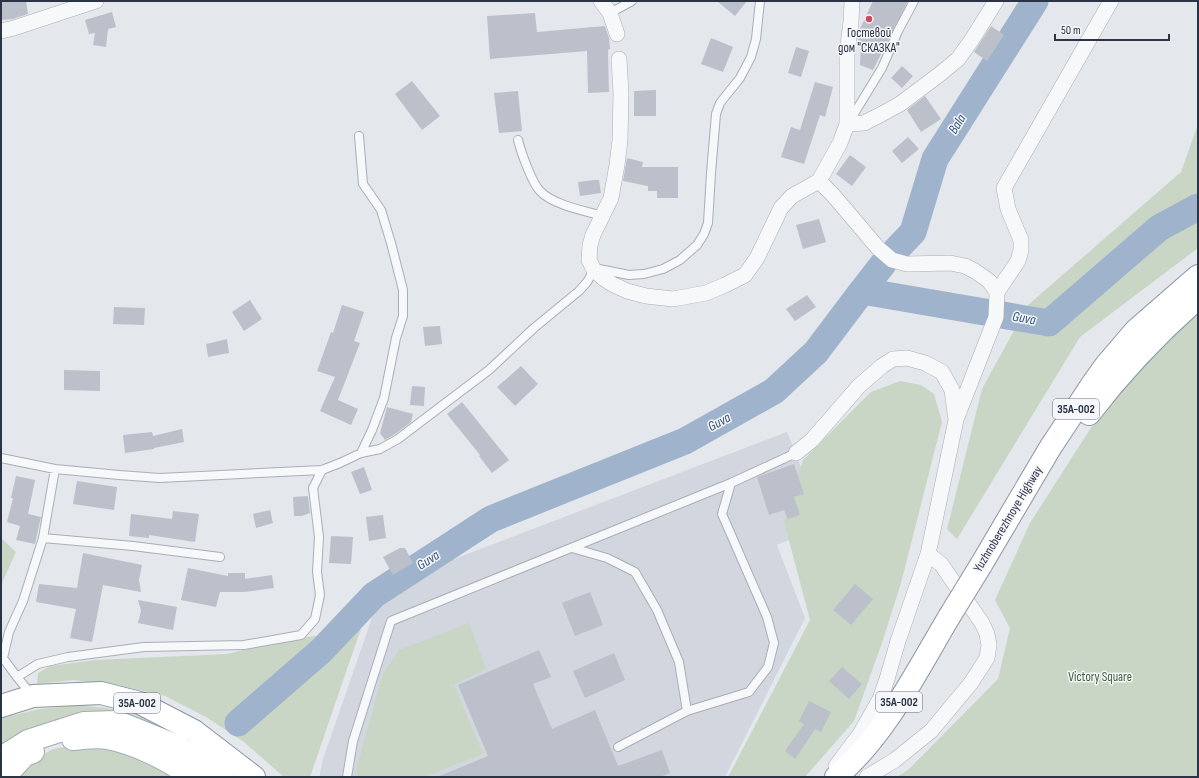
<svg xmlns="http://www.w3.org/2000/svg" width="1199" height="778" viewBox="0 0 1199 778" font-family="'Sofia Sans Condensed',sans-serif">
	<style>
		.built { fill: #d2d6de }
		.green { fill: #c9d6c5 }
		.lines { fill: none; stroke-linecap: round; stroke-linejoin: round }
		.river { stroke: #9fb4cc; stroke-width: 27 }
		.building { fill: #bbc0ca }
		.service-casing { stroke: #a9aeb7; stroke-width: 10 }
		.minor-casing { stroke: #a9aeb7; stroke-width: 16 }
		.primary-casing { stroke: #a3abb8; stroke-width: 24 }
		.trunk-casing { stroke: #8b94a3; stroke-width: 24 }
		.service { stroke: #f7f8fa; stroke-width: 8 }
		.minor { stroke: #f7f8fa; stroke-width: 15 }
		.primary { stroke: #fff; stroke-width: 22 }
		.trunk { stroke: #fff; stroke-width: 22 }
		.trunk-bridge-casing { stroke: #8b94a3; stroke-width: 24; stroke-linecap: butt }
		.trunk-bridge { stroke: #fff; stroke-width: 22 }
		.poi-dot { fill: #d1495b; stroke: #f4f6f9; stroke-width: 1.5 }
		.labels { text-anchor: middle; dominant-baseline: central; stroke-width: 3; stroke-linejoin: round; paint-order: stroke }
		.shield { fill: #f4f6f9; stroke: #676e7b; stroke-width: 1 }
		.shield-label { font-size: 12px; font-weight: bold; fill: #2b3445 }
		.poi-label { font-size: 13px; fill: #2b3445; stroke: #f4f6f9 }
		.street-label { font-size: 13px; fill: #2b3445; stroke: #f4f6f9 }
		.park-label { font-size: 13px; fill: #3f6138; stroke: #f4f6f9 }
		.water-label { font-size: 14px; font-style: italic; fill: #34527a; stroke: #f4f6f9 }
	</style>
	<rect width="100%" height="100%" fill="#e4e7ec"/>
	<path class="built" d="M787,432L824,525L777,545L805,618L725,777H320V772L323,759L375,609L383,596L396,586L420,572Z"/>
	<path class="green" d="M1198,124V248L1080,337L957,539L947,529L982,389L1028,305L1181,172Z
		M1198,309V777H897L909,769L998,679L1010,628L995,600L1030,523L1112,395Z
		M900,381L921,385L934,394L942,422L901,583L882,643L854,721L805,777H728L810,620L784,522L803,460L871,392Z
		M1,538L16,552L1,585Z
		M368,608L310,777H284L244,742L206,717L165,696L116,685L73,680L37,684L38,673L50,666L95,660L227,654L283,640L324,635Z
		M469,623L486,669L454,685L483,754L424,777H358L356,770L383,674L399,650Z
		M78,705L107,708L132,714L160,724L239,777H223L130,725L1,749V718L40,709Z
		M83,744L119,747L182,777H9L27,764L53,749Z"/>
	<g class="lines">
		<path class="river" d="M894,252L913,232L935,159L1035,1
			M862,291L883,264
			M238,723L321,651L374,595L491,519L685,441L774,391L816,352L862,291L1049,323L1159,228L1198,207"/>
	</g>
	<path class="building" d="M1,1H26L28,14L13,19L1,20Z
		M717,1H747L735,16Z
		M873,1H908L873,70L860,65L861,43L858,40L859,31Z
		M112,12L116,27L108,29L106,47L93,45L95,33L89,34L85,20Z
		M535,13L537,32L605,26L609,38L610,49L608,50L609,92L588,93L587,51L490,59L487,16Z
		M991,26L1004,35L987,61L974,52Z
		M711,38L733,47L723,72L701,64Z
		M796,47L809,51L801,77L788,73Z
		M902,66L913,76L902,88L891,78Z
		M412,81L440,116L422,130L395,94Z
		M815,82L833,87L825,117L820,115L804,164L781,157L791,127L800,130Z
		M656,90V116H634V91Z
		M518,91L522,131L499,133L494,93Z
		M925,96L941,119L921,132L907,110Z
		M908,137L919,149L902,163L892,151Z
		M850,155L866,167L852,186L836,174Z
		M627,158L643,162L642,167H678V198H657V191H648V186L623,181Z
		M594,180H599L601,193L580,196L578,182Z
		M819,219L826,242L803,249L796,225Z
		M807,295L816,307L795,321L786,309Z
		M250,300L262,319L244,331L232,312Z
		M342,305L364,312L354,341L360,343L338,400L358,409L351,425L320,411L335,377L317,371L331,332L333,333Z
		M114,307L145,308L144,325L113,324Z
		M440,326L442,344L425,346L423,327Z
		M227,339L229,353L208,357L206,344Z
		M521,366L538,384L515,406L497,387Z
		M64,370L100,371V391L64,390Z
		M412,386L425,387L424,406L410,405Z
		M462,402L509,460L492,473L479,456L480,455L447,414Z
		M387,407L413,414L411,422L395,434L385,440L380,433Z
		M182,429L184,442L154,448V449L125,453L123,435L152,432L153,436Z
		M794,464L804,494L794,497L800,515L788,519L784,510L769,515L757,477Z
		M364,467L372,490L360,494L351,472Z
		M16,476L35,480L28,514L41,517L35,544L16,540L20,526L7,522L13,498H11Z
		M77,481L117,487L114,510L73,504Z
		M308,496L310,513L302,516H294L293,497Z
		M270,510L273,523L256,528L253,514Z
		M173,511L199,514L195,542L149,535V538L129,536L131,514L172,519Z
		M383,515L386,538L369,541L366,517Z
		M331,536L353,537L351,564L329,563Z
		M400,548H405L413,563L393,575L383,557Z
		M83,553L142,565L139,580L141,592L103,585L92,642L70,638L76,609L36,602L39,584L77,588Z
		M188,568L228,576V573H245V579L272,575L274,588L245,592H220L216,607L181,600Z
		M855,584L873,599L851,625L833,610Z
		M590,592L603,625L575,636L562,603Z
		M138,600L177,607L173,630L138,623L141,611Z
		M539,650L551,677L533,684L552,729L595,710L618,766L662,750L670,773L660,777H437L488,756L458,685Z
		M614,653L625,680L585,698L573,671Z
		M842,667L862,684L849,699L829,681Z
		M809,701L831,712L821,732L815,729L795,759L785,751L804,724L799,721Z"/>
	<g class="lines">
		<defs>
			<path id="service" d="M610,13L632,1
				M849,122L882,68L898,31L914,1
				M359,136L363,184L381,210L391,243L403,290V316L396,338L384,398L372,430L361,453
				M518,140C521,152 532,183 540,191C553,205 585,211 603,216
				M1,458L55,469L119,475L160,478L322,470L340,463L361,453L380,449L398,439L489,370L534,328L579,291L587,282L594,270L599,269L629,275L644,274L663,269L680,260L697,245L704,234L708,223L711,173L716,114L720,103L740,78L751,57L756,39L760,1
				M43,538L133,546L220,557
				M572,548L607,558L635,572L657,610L679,662L687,711L618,747
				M17,677L3,658L9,632L23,601L43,538L55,469
				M31,694L22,683L17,677L38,664L68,657L144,647L244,645L301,635L315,619L320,595L317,572L319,537L313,488L322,470
				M687,711L749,692L768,667L774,643L767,617L722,514L731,483
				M347,777L353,741L391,621L731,483L796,453"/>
			<path id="minor" d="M601,1L610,13L617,34
				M1,31L14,28L96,1
				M619,59L621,93L620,140L617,165L611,198L593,235L590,245L589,260L594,270L603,278L612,284L627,291L646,296L673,299L706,293L725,285L745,275L757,258L781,208L792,196L819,181L840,143L847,124V53L851,22L852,1
				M847,124L864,123L878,116L900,104L940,74L958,59L971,41L996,1
				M819,181L833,195L878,248L892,260L907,264L950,263L965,266L975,271L989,281L997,292
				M957,417L996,317L997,292L1018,261L1021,250V240L1008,209L1004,188L1111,1
				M796,453L812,440L859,386L882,366L893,359L907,358L925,363L942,372L952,390L956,420L928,554L898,641L887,679L880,699L860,734L836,766
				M867,777L895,760L931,731L971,683L987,658L989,645L987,634L982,623L941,564L928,554"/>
			<path id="primary" d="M73,739C85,738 96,736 107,738C134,743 170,760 191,777
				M1,758L28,741L84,723L117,722L177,746L223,777
				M4,777L25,755L33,752"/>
			<path id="trunk" d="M1089,414C1122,371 1158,333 1198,298
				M981,565L1050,448L1091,386L1106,365L1136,330L1198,276
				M1,706L33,696L101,693L140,703L194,731L254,777
				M836,777C885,736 917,671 949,617"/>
		</defs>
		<use href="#service" class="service-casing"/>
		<use href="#minor" class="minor-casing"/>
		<use href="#primary" class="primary-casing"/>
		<use href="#trunk" class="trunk-casing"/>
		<use href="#service" class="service"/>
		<use href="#minor" class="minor"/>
		<use href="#primary" class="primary"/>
		<use href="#trunk" class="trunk"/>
		<defs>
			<path id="trunk-bridge" d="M949,617L981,565"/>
		</defs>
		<use href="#trunk-bridge" class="trunk-bridge-casing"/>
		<use href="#trunk-bridge" class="trunk-bridge"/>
	</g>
	<circle class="poi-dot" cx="869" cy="19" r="4"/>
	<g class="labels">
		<g class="shield">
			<rect x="1053" y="399" width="46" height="20" rx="3"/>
			<rect x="876" y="692" width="46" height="20" rx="3"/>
			<rect x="114" y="693" width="46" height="20" rx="3"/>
		</g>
		<g class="shield-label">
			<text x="1076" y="409">35А-002</text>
			<text x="899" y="702">35А-002</text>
			<text x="137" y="703">35А-002</text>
		</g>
		<g class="poi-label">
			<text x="869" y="33">Гостевой<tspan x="869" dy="15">дом "СКАЗКА"</tspan></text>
		</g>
		<g class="street-label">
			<text transform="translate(1008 519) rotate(-59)">Yuzhnoberezhnoye Highway</text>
		</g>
		<g class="park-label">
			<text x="1100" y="677">Victory Square</text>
		</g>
		<g class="water-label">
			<text transform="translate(957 124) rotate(-58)">Bala</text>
			<text transform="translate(1024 318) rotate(10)">Guva</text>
			<text transform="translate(719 422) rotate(-29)">Guva</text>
			<text transform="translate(428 560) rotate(-33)">Guva</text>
		</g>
	</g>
	<rect width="1199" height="778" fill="none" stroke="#2b3445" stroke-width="4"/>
	<path d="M1055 34v6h114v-6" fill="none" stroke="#2b3445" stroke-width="2"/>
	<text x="1061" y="34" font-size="12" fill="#2b3445" stroke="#f4f6f9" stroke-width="3" paint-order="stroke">50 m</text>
</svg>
